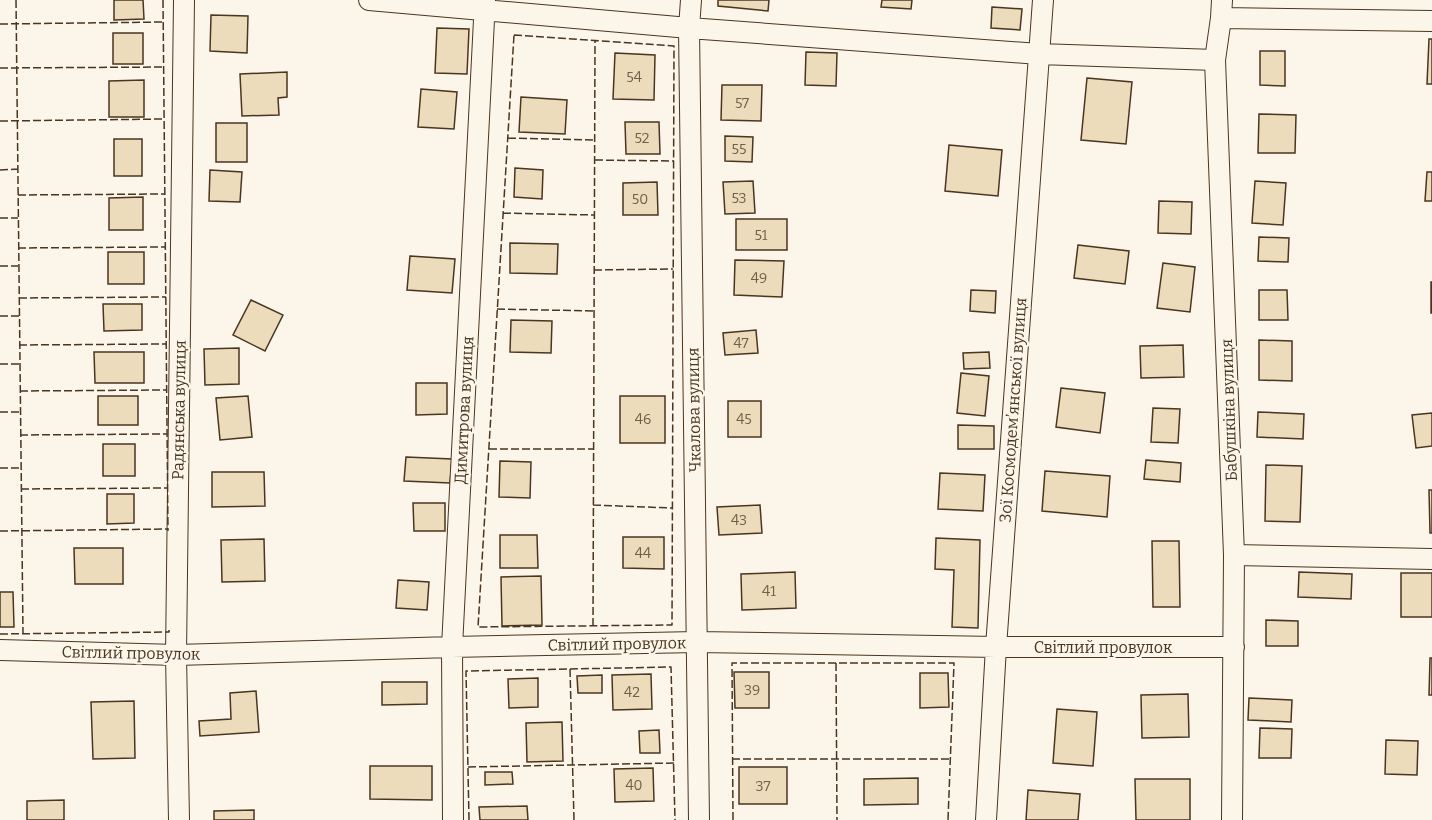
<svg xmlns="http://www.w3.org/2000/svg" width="1432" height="820" viewBox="0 0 1432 820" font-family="Bitter,serif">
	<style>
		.building { fill: #ecdcbc; stroke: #4a3520; stroke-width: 1.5 }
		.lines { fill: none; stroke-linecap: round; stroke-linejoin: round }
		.minor-casing { stroke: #4a3520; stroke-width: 22 }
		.minor { stroke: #fbf6e9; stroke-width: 20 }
		.fence { stroke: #4a3520; stroke-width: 1.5; stroke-dasharray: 8 3; stroke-linecap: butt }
		.labels { text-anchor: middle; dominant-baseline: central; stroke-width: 4.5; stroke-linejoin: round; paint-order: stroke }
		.number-label { font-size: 14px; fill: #725f47 }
		.street-label { font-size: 16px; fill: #4a3520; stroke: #fbf6e9 }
	</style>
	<rect width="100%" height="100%" fill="#fbf6e9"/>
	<path class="building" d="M114,0H143L144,19L114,20Z
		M718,0H769L768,11L718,6Z
		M882,0H912L911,9L881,7Z
		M992,7L1022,9L1020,30L991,28Z
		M211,15L248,16L247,53L210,51Z
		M437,28L469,29L467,74L435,73Z
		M113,33H143V64H113Z
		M1429,39H1432V84H1427Z
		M1260,51H1285V86L1260,85Z
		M806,52L837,53L836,86L805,85Z
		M615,53L655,55L654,100L613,99Z
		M287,72V97L278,98L279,115L242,116L240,74Z
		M1087,78L1132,82L1126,144L1081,140Z
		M144,80V117H109V81Z
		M722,85H762L761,121L721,120Z
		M421,89L457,92L454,129L418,127Z
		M521,97L567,100L565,134L519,132Z
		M1259,114L1296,115L1295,153H1258Z
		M625,122H659L660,154H626Z
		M216,123H247V162H216Z
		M725,136L753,137L752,162L725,161Z
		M114,139H142V176H114Z
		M949,145L1002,150L998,196L945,191Z
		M515,168L543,170L542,199L514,197Z
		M210,170L242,172L240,202L209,201Z
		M1427,172H1432V201H1425Z
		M753,181L755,213L725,214L723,182Z
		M1255,181L1286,183L1283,225L1252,223Z
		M657,182L658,215H623V183Z
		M143,197V230H109V198Z
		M1159,201L1192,202L1191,234L1158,233Z
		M736,219H787V250H736Z
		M1259,237L1289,238L1288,262L1258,261Z
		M510,243L558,244L557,274L510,273Z
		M1078,245L1129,251L1125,284L1074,278Z
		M108,252H144V284H108Z
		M410,256L455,259L452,293L407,290Z
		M735,260L784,261L782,297L734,295Z
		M1163,263L1195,267L1190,312L1157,308Z
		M1431,282H1432V313H1431Z
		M971,290L996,291L995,313L970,311Z
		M1259,290H1287L1288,320H1259Z
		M251,300L283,315L265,351L233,335Z
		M103,304H142V330L104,331Z
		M511,320L552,321L551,353L510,352Z
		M756,330L758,353L725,355L723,333Z
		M1259,340L1292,341V381L1259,380Z
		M1183,345L1184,377L1141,378L1140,346Z
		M239,348V384L205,385L204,349Z
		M94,352H144V383H95Z
		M989,352L990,368L964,369L963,353Z
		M961,373L989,376L985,416L957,413Z
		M416,383H447V414L416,415Z
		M1061,388L1105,393L1100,433L1056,427Z
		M98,396H138V425H98Z
		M248,396L252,437L220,440L216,398Z
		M620,396H665V443H620Z
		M728,401H761V437H728Z
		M1153,408L1180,409L1178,443L1151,442Z
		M1258,412L1304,414L1303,439L1257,437Z
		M1432,413V446L1416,448L1412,415Z
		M958,425L994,426V449H958Z
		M103,444H135V476H103Z
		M406,457L452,459L450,483L404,481Z
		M1146,460L1181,463L1180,482L1144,479Z
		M500,461L531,462L530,498L499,497Z
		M1266,465L1302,466L1300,522L1265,521Z
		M1045,471L1110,476L1107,517L1042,511Z
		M212,472H264L265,506L212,507Z
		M940,473L985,475L983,511L938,509Z
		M1429,490H1432V533H1430Z
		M107,494H134V523L107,524Z
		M413,503H445V531H414Z
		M760,505L762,533L719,535L717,507Z
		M500,535H537L538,568H500Z
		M623,537H664V569L623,568Z
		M936,538L980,540L978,628L952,627L954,570L935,569Z
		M264,539L265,581L222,582L221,540Z
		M1152,541H1179L1180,607H1153Z
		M74,548H123V584H75Z
		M795,572L796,608L742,610L741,574Z
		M1299,572L1352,574L1351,599L1298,597Z
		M1401,573H1432V617H1401Z
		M541,576L542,625L502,626L501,577Z
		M398,580L429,582L427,610L396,608Z
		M0,592H13L14,627H0Z
		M1266,620L1298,621V646H1266Z
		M1430,658H1432V695H1429Z
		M734,672H769V708H735Z
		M920,673H948L949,707L920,708Z
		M651,674L652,709L613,710L612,675Z
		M602,675V693H578L577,676Z
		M538,678V707L509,708L508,679Z
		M382,682H427V704L382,705Z
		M256,691L259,732L200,736L199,721L231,719L230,693Z
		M1188,694L1189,737L1142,738L1141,695Z
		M1249,698L1292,700L1291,722L1248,720Z
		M134,701L135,758L93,759L91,702Z
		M1057,709L1097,712L1093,766L1053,763Z
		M562,722L563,761L527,762L526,723Z
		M1260,728L1292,729L1291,758H1259Z
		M659,730L660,753H640L639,731Z
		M1386,740L1418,741L1417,775L1385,774Z
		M370,766H432V800L370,799Z
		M739,767H787V804H739Z
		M653,768L654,801L615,802L614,769Z
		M485,772H512L513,784L485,785Z
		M918,778V804L864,805V779Z
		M1135,779H1190V820H1136Z
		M1028,790L1080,794L1078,820H1026Z
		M64,800V820H27V801Z
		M527,806L528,820H480L479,807Z
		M254,810V820H214V811Z"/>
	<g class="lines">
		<defs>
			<path id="minor" d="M369,0L689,28L1039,54L1215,60
				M691,0L689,28L699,820
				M1222,0L1221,18L1215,60L1234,555L1232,820
				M1221,18L1432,21
				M1234,555L1432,559
				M0,650L176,655L452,647L697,642L996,647H1234
				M179,820L176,655L184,0
				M453,820L452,647L485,0
				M986,820L996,647L1043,0"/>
		</defs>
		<use href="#minor" class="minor-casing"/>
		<use href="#minor" class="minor"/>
		<path class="fence" d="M16,0L23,633
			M163,0L168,531
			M0,24L163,22
			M514,35L674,46L672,625L478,627Z
			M0,68L164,67
			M0,121L164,119
			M508,138L595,140
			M595,160L674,161
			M0,170L18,169
			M18,195L165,194
			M503,213L594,215
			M0,218H18
			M18,248L165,247
			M0,266H18
			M594,270L673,269
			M19,298L166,297
			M497,309L594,311
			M0,316H19
			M19,345L166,344
			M0,364H19
			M20,391L167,390
			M0,412H20
			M20,435L167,434
			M489,449H593
			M0,468H20
			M21,489L168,488
			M593,505L672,508
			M0,531L168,529
			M593,626L595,41
			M0,634L169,632V630
			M836,663L837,820
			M570,669L574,820
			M732,759H950
			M468,767L674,763
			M469,820L466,671L671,667L675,820
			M733,820L732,663H954L948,820"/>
	</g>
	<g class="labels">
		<g class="number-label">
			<text x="634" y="77">54</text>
			<text x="742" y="103">57</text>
			<text x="642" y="138">52</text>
			<text x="739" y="149">55</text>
			<text x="739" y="198">53</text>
			<text x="640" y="199">50</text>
			<text x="761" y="235">51</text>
			<text x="759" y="278">49</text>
			<text x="741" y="343">47</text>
			<text x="643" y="419">46</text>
			<text x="744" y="419">45</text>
			<text x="739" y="520">43</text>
			<text x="643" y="553">44</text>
			<text x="769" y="591">41</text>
			<text x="752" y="690">39</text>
			<text x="632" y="692">42</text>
			<text x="634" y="785">40</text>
			<text x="763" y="786">37</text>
		</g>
		<g class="street-label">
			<text transform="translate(179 410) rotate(-89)">Радянська вулиця</text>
			<text transform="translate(464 410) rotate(-87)">Димитрова вулиця</text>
			<text transform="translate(694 410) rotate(-91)">Чкалова вулиця</text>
			<text transform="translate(1013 410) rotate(-86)">Зої Космодем’янської вулиця</text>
			<text transform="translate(1229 410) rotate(-92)">Бабушкіна вулиця</text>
			<text transform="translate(617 644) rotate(-1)">Світлий провулок</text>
			<text x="1103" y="647">Світлий провулок</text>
			<text transform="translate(131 653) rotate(1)">Світлий провулок</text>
		</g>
	</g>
</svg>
